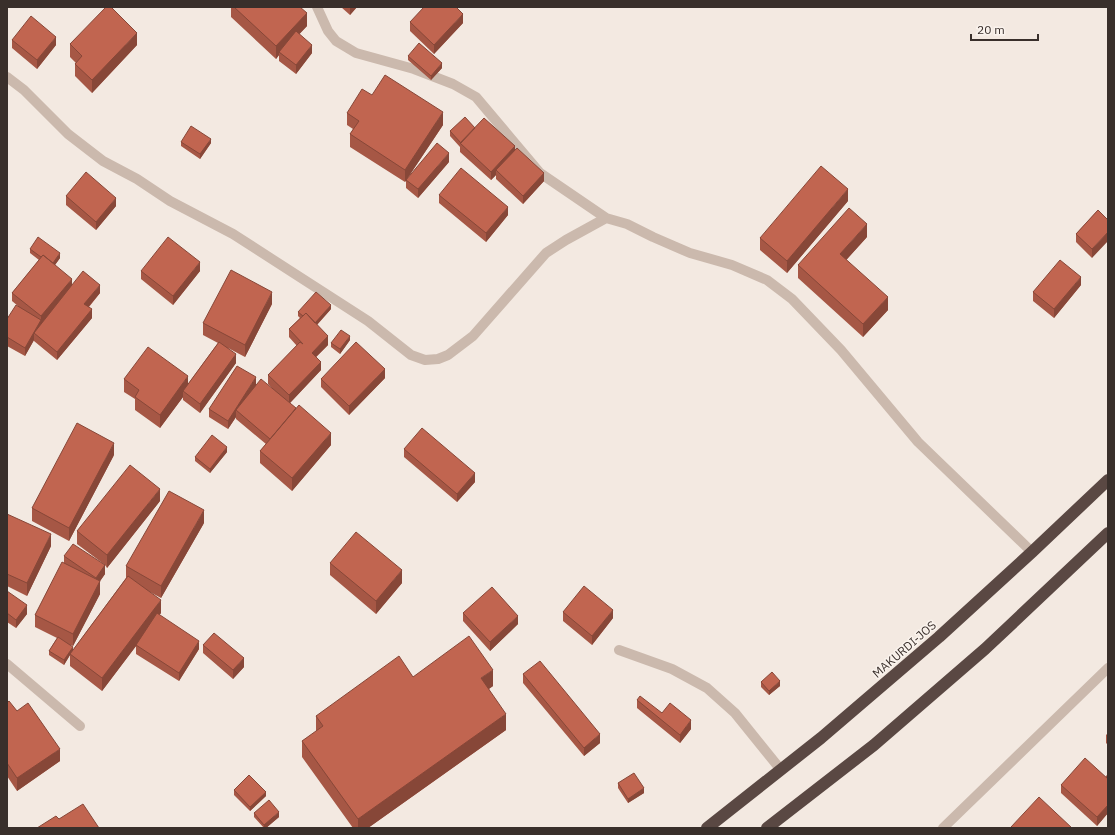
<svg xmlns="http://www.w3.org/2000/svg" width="1115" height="835" viewBox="0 0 1115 835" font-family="'IBM Plex Sans',sans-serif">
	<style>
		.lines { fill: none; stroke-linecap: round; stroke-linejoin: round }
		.lane { stroke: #cbb9ad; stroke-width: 10 }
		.street { stroke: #cbb9ad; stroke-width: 10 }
		.highway { stroke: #5a4843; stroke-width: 12 }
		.wall { fill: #a65745 }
		.shaded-wall { fill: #874738 }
		.building { fill: #c16550; stroke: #874738 }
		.labels { text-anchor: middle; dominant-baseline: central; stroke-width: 3; stroke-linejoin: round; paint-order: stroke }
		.street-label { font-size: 12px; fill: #392f2b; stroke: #faf3ed }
	</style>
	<rect width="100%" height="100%" fill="#f3e9e1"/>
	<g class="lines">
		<path class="lane" d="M943,828L1108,668"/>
		<path class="street" d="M317,7L328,31L336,41L356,53L414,69L453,84L476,97L540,173L606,218L627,224L653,237L690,253L732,265L767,280L792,299L841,350L918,442L1032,552
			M7,77L24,90L68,134L103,161L137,179L170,201L233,234L368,321L411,355L425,360L438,359L448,355L473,336L546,253L566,240L606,218
			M619,650L672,669L707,688L735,713L781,770
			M7,664L80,726"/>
		<path class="highway" d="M707,828L821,738L939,637L1032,552L1108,480
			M767,828L874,745L985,649L1108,533"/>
	</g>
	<path class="wall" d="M231,7H300L307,26L299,34L312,53L296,74L279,61V55L276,59L231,17Z
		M341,7H357L350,15Z
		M410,22L463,23L434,54L410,31Z
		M12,40L56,45L37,69L12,48Z
		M70,44L137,45L92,93L75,76V64L76,63L70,57Z
		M408,56L442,68L431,80L408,60Z
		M372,95L443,125L407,179L449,162L418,198L406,188V180L405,182L350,147V134L353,129L347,125V113Z
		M475,128L515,150L544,181L523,204L496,179V175L491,180L460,152V147L450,136V131Z
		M181,142L211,143L200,159L181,146Z
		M439,195L508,215L486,242L439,203Z
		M66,196L116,206L96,230L66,205Z
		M848,201L787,273L760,250V238Z
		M1098,210L1092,258L1076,242V234Z
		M867,237L846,260L888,310L863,337L798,278V265Z
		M30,249L60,258L55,265L72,286L100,293L89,307L92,318L57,360L34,341V340L25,356L7,346V319L18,306L12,301V293L39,260L30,253Z
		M141,271H200L173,305L141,279Z
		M1081,285L1054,318L1033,301V292Z
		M272,304L245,357L228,348L236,363L200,413L183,400V397L160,428L135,410V399L124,392V379L188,384L218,343L203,335V323Z
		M331,309L317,325L328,345L316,357L321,370L290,403L331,445L292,491L260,463V451L266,444L236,419V417L228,429L209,417V409L256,386L275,391L268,384V375L297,346L289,337V329L300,318L298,316V312Z
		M350,340L340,354L331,347V343Z
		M385,378L349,415L321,387V379Z
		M404,449L475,482L457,502L404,457Z
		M227,452L210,473L195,461V457Z
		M114,455L69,541L32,521V508Z
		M160,501L107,568L105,565V574L100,581V594L73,646L70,645L73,650L126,578V566L204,523L161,598L148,591L161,613L159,615L199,649L179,681L136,654V646L102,691L70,666V655L64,665L49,655V651L57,638L35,627V615L64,563V556L105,565L77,544V531Z
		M7,514L51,546L27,596L7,586Z
		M330,563L402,583L376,614L330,575Z
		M7,591L27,614L16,628L7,622Z
		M563,612L613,618L592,645L563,621Z
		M463,613L518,624L490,651L463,621Z
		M203,645L244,667L233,679L203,653Z
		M523,674L600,743L584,756L523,683Z
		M413,677L493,686L489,689L506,730L368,828H353L302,757V741L316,732V716Z
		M761,682L780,686L769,695L761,687Z
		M637,700L662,713L691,729L680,743L637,708Z
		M7,703L17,711L60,761L17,791L7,776Z
		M1108,733V745L1106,743V735Z
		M1108,774V813L1097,826L1061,793V785L1106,778V776Z
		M618,783L644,793L628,803L618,788Z
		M234,790L266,796L250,811L234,795Z
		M254,813L279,817L266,828H264L254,817Z"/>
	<path class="shaded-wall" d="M350,7H357L350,15Z
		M307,13V26L281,54L279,52V55L276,59V46Z
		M463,14V23L434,54V45Z
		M137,33V45L92,93V80Z
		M56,37V45L37,69V60Z
		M312,45V53L296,74V65Z
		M442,63V68L431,80V76Z
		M443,112V125L405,182V170Z
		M211,139V143L200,159V154Z
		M515,146V154L496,170V175L491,180V172Z
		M449,153V162L418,198V189Z
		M544,173V181L523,204V196Z
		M848,189V201L787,273V261Z
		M116,198V206L96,230V222Z
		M508,207V215L486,242V233Z
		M867,224V237L840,267V254Z
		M1108,232V241L1092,258V249Z
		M60,253V258L52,269V265Z
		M200,262V271L173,305V296Z
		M1081,277V285L1054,318V309Z
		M72,279V288L34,333V340L25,356V348L41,320V316Z
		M100,285V293L84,312V304Z
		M272,292V304L245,357V345Z
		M888,297V310L863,337V324Z
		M331,305V309L313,329V325Z
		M92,309V318L57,360V352Z
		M328,336V345L312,361V353Z
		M350,336V340L340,354V349Z
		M236,354V363L200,413V404Z
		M321,362V370L289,404V395Z
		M385,369V378L349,415V406Z
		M188,376V389L183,391V397L160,428V415Z
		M256,377V386L236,410V417L228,429V421Z
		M331,433V445L292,491V478Z
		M114,443V455L69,541V528Z
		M227,447V452L210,473V469Z
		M475,473V482L457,502V494Z
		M160,489V501L107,568V555Z
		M204,510V523L161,598V586Z
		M51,534V546L27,596V583Z
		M105,565V574L96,587V578Z
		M402,570V583L376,614V601Z
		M100,581V594L73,646V634Z
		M161,600V613L102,691V678Z
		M27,605V614L16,628V620Z
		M613,610V618L592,645V636Z
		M518,616V624L490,651V642Z
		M199,641V649L179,681V673Z
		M73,647V651L70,654V655L64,665V660Z
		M244,658V667L233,679V670Z
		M493,670V686L481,694V678Z
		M780,681V686L769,695V691Z
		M506,714V730L368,828H358V819Z
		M691,720V729L680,743V735Z
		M600,734V743L584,756V748Z
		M60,749V761L17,791V778Z
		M644,788V793L628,803V799Z
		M266,792V796L250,811V807Z
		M1108,805V813L1097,826V817Z
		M279,812V817L266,828H264V825Z"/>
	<path class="building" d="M106,7H111L137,33L92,80L75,64L82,56L70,44Z
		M234,7H300L307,13L276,46Z
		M424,7H456L463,14L434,45L410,22Z
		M31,16L56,37L37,60L12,40Z
		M296,31L312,45L296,65L279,52Z
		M419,43L442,63L431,76L408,56Z
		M385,75L443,112L405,170L350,134L359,121L347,113L362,89L372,95Z
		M465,117L475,128L461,143L450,131Z
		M484,118L515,146L491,172L460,143Z
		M191,126L211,139L200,154L181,142Z
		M437,143L449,153L418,189L406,180Z
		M517,148L544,173L523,196L496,170Z
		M821,166L848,189L787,261L760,238Z
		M461,168L508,207L486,233L439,195Z
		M86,172L116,198L96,222L66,196Z
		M849,208L867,224L840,254L888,297L863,324L798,265Z
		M1098,210L1108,220V232L1092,249L1076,234Z
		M38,237L60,253L53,263L43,255L41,257L30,249Z
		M168,237L200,262L173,296L141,271Z
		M43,255L72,279L41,316L12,293Z
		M1060,260L1081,277L1054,309L1033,292Z
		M231,270L272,292L245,345L203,323Z
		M83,271L100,285L84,304L92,309L57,352L34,333Z
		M316,292L331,305L315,323L306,313L303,316L298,312Z
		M16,305L41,320L25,348L7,337V319Z
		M306,313L328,336L312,353L321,362L289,395L268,375L300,342L303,344L289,329Z
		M341,330L350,336L340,349L331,343Z
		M219,342L236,354L200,404L183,391Z
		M356,342L385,369L349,406L321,379Z
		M148,347L188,376L160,415L135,397L139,390L124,379Z
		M237,366L256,377L228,421L209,409Z
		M261,379L296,408L270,439L236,410Z
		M299,405L331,433L292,478L260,451Z
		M77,423L114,443L69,528L32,508Z
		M422,428L475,473L457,494L404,449Z
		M212,435L227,447L210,469L195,457Z
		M130,465L160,489L107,555L77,531Z
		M169,491L204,510L161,586L126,566Z
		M7,514L51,534L27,583L7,574Z
		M356,532L402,570L376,601L330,563Z
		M73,544L105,565L96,578L64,556Z
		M62,562L100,581L73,634L35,615Z
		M128,576L161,600L102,678L70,654Z
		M584,586L613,610L592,636L563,612Z
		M492,587L518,616L490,642L463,613Z
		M7,591L27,605L16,620L7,613Z
		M157,613L199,641L179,673L136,645Z
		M214,633L244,658L233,670L203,645Z
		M469,636L493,670L481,678L506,714L358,819L302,741L323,726L316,716L399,656L413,677Z
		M58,637L73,647L64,660L49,651Z
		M540,661L600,734L584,748L523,674Z
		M772,672L780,681L769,691L761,682Z
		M640,696L662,713L670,703L691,720L680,735L637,700Z
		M9,701L17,711L28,703L60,749L17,778L7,763V703Z
		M1085,758L1108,779V805L1097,817L1061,785Z
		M634,773L644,788L628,799L618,783Z
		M249,775L266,792L250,807L234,790Z
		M1039,797L1072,828H1012L1011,827Z
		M269,800L279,812L264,825L254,813Z
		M83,804L99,828H37L56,816L59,819Z"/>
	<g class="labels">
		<g class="street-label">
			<text transform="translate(904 649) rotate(-41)">MAKURDI-JOS</text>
		</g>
	</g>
	<rect width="1115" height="835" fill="none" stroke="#392f2b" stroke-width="16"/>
	<path d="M971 34v6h67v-6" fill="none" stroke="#392f2b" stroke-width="2"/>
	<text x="977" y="34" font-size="12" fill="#392f2b" stroke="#faf3ed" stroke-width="3" paint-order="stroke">20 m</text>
</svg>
